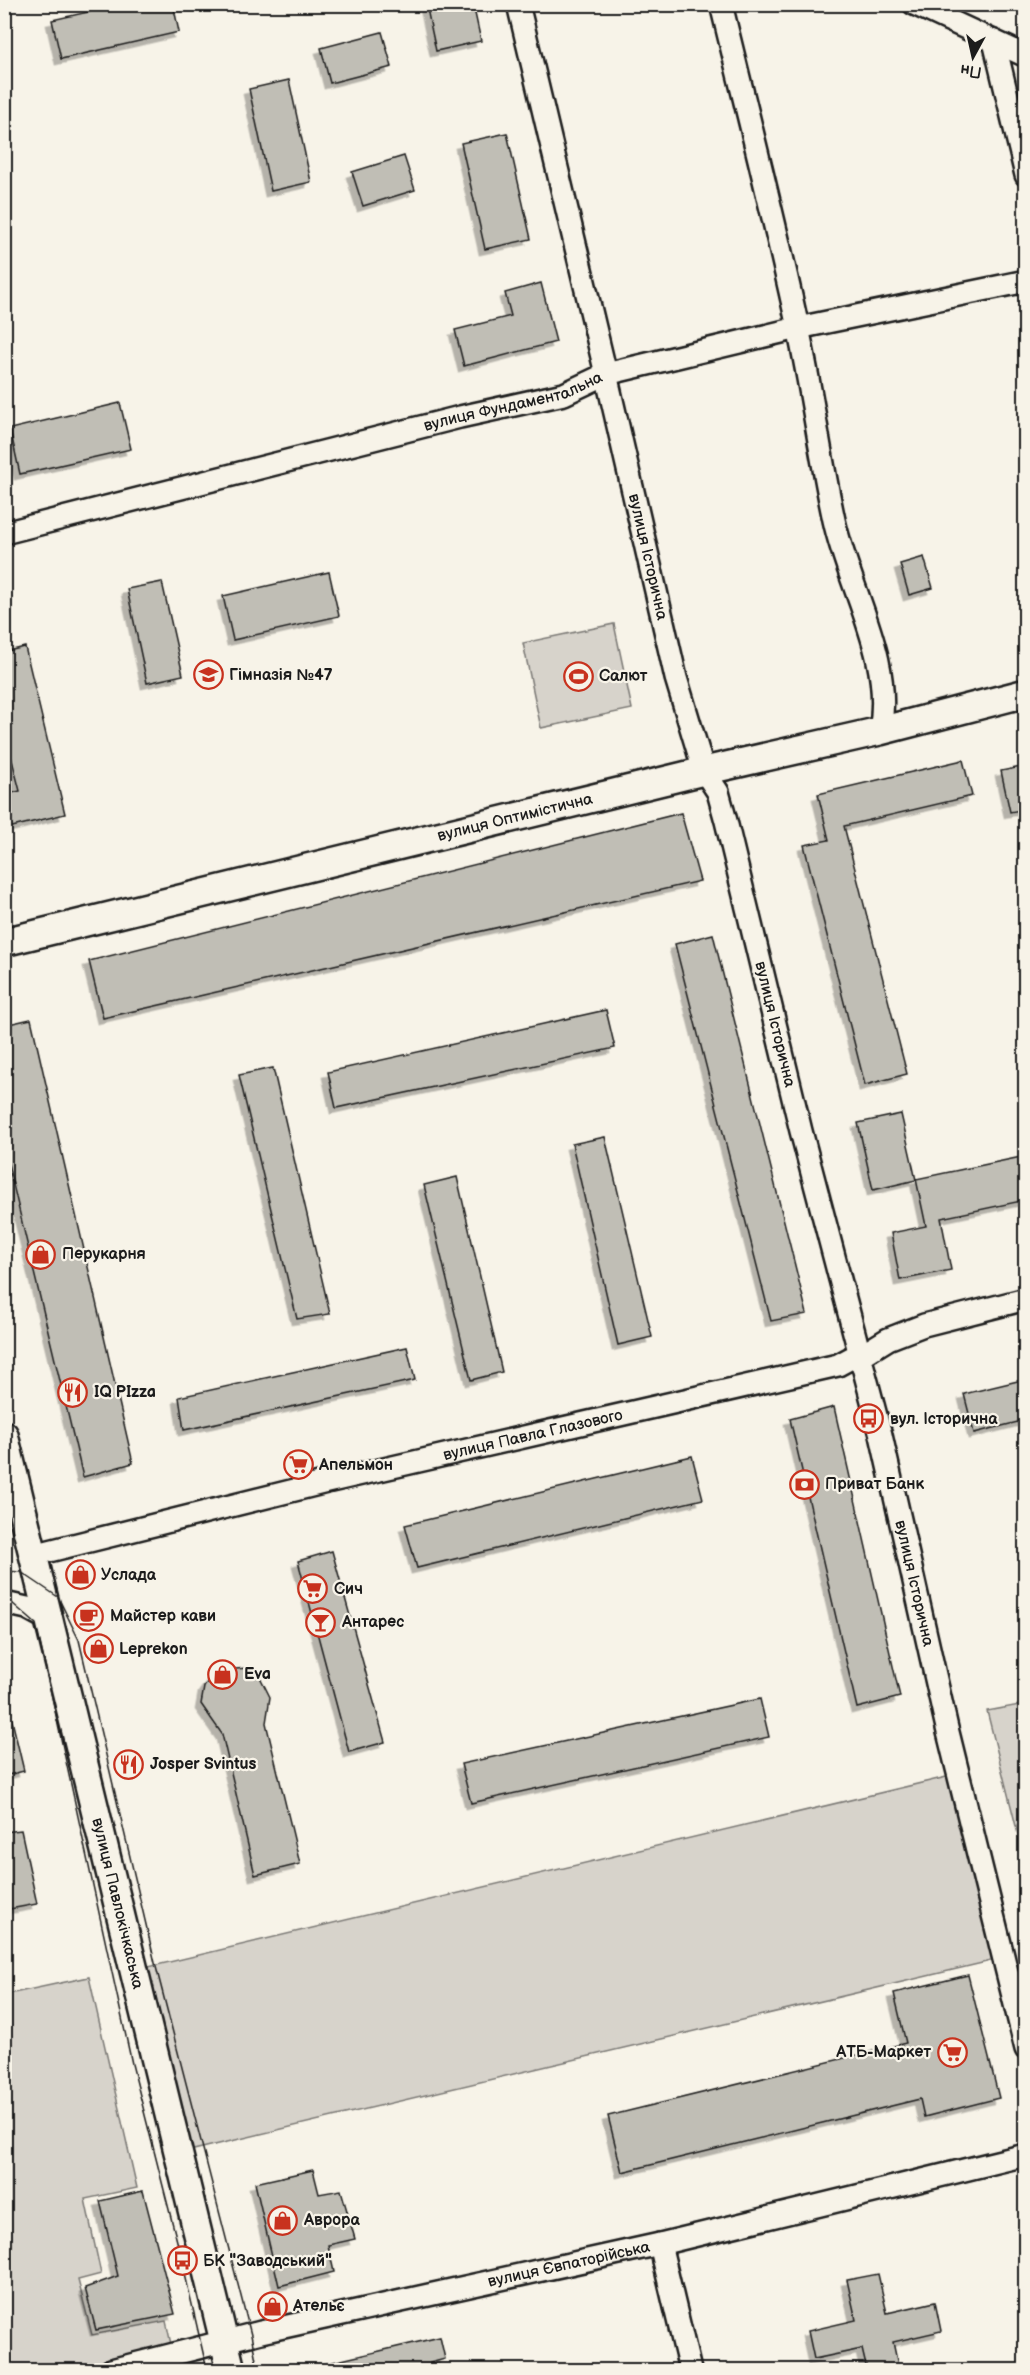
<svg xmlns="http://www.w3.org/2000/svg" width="1030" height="2375" viewBox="0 0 1030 2375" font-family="'Balsamiq Sans',sans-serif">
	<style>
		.green { fill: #d7d3cb; stroke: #7a7874; stroke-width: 1.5 }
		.building { fill: #c0beb5; stroke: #1c1c1c; stroke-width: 1.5; filter: url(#shadow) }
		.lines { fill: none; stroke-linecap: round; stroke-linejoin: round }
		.minor-casing { stroke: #1c1c1c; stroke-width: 26 }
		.tertiary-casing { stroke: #1c1c1c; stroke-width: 32 }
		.minor { stroke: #f7f3e8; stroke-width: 21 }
		.tertiary { stroke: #f7f3e8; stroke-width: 27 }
		.tram { stroke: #1c1c1c; stroke-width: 1.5 }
		.labels { text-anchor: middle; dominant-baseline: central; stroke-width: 4.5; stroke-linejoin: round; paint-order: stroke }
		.street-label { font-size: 16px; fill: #1c1c1c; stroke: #f7f3e8 }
		.poi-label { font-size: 16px; font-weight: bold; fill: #1c1c1c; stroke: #f7f3e8; text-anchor: start }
	</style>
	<defs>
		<filter id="shadow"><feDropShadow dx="-5.5" dy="5.5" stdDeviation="0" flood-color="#0004"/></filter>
	</defs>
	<rect width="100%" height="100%" fill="#f7f3e8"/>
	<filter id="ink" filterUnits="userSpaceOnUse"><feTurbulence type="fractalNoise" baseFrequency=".0167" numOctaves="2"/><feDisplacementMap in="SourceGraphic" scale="12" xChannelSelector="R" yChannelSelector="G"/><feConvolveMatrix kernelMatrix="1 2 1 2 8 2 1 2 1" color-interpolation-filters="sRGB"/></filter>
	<g filter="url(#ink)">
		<path class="green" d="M614,624L632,709L541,728L523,643Z
			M1025,1704L1026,1858H1024L987,1711Z
			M951,1776L995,1960L185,2152L140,1969Z
			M89,1977L137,2188L85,2199L101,2274L78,2280L92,2335L166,2321L172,2349L84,2370H5L4,1995Z"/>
		<path class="building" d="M124,4H173L179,32L61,59L52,20Z
			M426,4H473L481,41L436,51Z
			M382,32L392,67L330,83L321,48Z
			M289,80L311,182L271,191L249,89Z
			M507,133L531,239L485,249L461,143Z
			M404,156L415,190L363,206L352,172Z
			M541,283L556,342L464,366L455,330L511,316L505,293Z
			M120,403L131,449L20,474L10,429Z
			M924,557L933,588L909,595L900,564Z
			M329,572L339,616L233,640L223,596Z
			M162,582L183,675L147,683L127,589Z
			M25,647L65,814L4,829V795L20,791L4,729V652Z
			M963,760L972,796L844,826L907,1074L865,1085L804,845L829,840L818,794Z
			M1026,766V809L1010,812L1001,771Z
			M681,813L700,881L103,1018L89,961Z
			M713,934L807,1314L771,1321L675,944Z
			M606,1010L615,1048L336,1108L328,1072Z
			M31,1019L133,1463L83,1477L4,1147V1025Z
			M273,1068L330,1314L297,1319L239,1075Z
			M901,1114L916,1180L873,1190L858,1123Z
			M605,1137L652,1337L618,1345L572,1144Z
			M1026,1156V1200L941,1218L951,1270L900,1280L891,1233L926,1226L916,1179Z
			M457,1177L502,1372L471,1380L424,1185Z
			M407,1347L415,1380L184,1430L179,1397Z
			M1026,1379V1420L974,1433L964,1394Z
			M834,1407L900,1697L857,1708L790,1419Z
			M692,1456L703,1499L417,1568L405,1525Z
			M332,1551L385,1742L349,1752L298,1561Z
			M247,1668L261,1679L270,1697L266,1723L300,1864L255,1875L222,1734L201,1704L204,1687L212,1676L224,1670Z
			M760,1699L769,1737L471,1803L461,1764Z
			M11,1716L24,1771L4,1776V1717Z
			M21,1830L37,1904L4,1910V1832Z
			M968,1975L999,2098L924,2117L920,2099L622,2172L608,2116L906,2043L894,1993Z
			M313,2170L319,2194L341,2190L355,2239L328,2245L334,2272L279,2286L255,2183Z
			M143,2191L175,2314L96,2330L85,2288L118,2276L100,2201Z
			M878,2274L887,2313L935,2302L941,2331L893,2342L899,2370H867L862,2349L814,2359L808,2331L856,2320L847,2280Z
			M440,2337L445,2359L430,2363L432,2370H325L324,2364Z"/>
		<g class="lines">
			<defs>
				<g id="minor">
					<path id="s1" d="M518,4L606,374L676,678L704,771L718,792L726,821L801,1131L881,1435L947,1728L1026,2049"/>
					<path d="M721,4C747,112 775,220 798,328C812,391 820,456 834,520C849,590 894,658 880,731"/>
					<path d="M914,4L1026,56"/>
					<path d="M994,41L1026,175"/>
					<path id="s2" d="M4,533L460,417L564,394L606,374L798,328L1026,281"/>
					<path id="s3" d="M33,1555L327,1482L838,1365L851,1358L859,1357L888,1339L924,1325L1026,1299"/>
					<path d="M4,1603L27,1608L49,1620"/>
					<path d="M660,2244L690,2370"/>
					<path id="s4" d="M111,2370L261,2332L660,2244L1026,2155"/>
				</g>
				<g id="tertiary">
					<path id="s5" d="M4,942L704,771L880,731L1026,693"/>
					<path id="s6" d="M4,1435L231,2370"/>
				</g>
			</defs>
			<use href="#minor" class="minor-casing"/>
			<use href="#tertiary" class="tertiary-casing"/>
			<use href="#minor" class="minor"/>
			<use href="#tertiary" class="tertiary"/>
			<path class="tram" d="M4,1571L21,1572L58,1597L79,1640L155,1963L251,2335L258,2370
				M4,1596L36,1624L132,2064L182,2261L207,2370"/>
		</g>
	</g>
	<defs>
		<symbol id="school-ring" viewBox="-11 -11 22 22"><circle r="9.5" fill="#f7f3e8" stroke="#c8321e" stroke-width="1.5"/><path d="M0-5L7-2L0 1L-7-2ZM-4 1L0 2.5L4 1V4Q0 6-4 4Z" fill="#c8321e"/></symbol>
		<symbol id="stadium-ring" viewBox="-11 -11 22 22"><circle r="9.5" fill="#f7f3e8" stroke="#c8321e" stroke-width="1.5"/><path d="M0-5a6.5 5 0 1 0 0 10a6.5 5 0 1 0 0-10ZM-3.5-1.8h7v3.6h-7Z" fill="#c8321e"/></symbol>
		<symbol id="shop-ring" viewBox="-11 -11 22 22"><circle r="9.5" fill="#f7f3e8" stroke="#c8321e" stroke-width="1.5"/><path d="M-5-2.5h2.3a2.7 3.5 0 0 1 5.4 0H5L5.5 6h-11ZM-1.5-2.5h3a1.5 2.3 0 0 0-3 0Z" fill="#c8321e"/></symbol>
		<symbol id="restaurant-ring" viewBox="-11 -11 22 22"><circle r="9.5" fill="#f7f3e8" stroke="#c8321e" stroke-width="1.5"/><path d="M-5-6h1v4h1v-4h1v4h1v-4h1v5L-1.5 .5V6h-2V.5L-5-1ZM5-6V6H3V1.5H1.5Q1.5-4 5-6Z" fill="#c8321e"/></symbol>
		<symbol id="bus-ring" viewBox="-11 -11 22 22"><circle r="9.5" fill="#f7f3e8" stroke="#c8321e" stroke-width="1.5"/><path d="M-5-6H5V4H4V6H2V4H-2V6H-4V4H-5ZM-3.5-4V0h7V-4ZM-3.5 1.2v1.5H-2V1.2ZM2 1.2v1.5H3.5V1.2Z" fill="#c8321e"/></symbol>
		<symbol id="supermarket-ring" viewBox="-11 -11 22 22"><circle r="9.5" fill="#f7f3e8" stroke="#c8321e" stroke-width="1.5"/><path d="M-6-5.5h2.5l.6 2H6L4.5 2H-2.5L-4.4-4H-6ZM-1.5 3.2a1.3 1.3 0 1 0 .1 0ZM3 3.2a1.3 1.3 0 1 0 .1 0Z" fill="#c8321e"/></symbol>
		<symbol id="bank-ring" viewBox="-11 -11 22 22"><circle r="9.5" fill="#f7f3e8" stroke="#c8321e" stroke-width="1.5"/><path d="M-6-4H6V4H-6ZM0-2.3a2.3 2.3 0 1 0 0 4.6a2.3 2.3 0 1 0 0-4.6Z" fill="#c8321e"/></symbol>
		<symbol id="cafe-ring" viewBox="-11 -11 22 22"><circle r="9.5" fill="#f7f3e8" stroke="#c8321e" stroke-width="1.5"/><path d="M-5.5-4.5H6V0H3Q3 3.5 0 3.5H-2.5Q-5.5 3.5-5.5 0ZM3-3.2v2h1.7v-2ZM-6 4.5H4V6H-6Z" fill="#c8321e"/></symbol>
		<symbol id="bar-ring" viewBox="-11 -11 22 22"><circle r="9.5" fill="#f7f3e8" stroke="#c8321e" stroke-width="1.5"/><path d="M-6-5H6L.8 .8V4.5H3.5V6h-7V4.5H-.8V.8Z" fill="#c8321e"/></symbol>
	</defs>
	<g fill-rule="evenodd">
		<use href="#school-ring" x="192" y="658" width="33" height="33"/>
		<use href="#stadium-ring" x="562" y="660" width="33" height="33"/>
		<use href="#shop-ring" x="24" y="1238" width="33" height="33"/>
		<use href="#restaurant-ring" x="56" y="1376" width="33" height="33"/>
		<use href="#bus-ring" x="852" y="1402" width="33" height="33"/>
		<use href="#supermarket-ring" x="282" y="1448" width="33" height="33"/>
		<use href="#bank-ring" x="788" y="1468" width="33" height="33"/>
		<use href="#shop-ring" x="64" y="1558" width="33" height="33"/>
		<use href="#supermarket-ring" x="296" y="1572" width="33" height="33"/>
		<use href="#cafe-ring" x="72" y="1600" width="33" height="33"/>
		<use href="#bar-ring" x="304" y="1606" width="33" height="33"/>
		<use href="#shop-ring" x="82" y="1632" width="33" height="33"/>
		<use href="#shop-ring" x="206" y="1658" width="33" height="33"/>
		<use href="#restaurant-ring" x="112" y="1748" width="33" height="33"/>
		<use href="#supermarket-ring" x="936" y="2036" width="33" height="33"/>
		<use href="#shop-ring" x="266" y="2204" width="33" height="33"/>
		<use href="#bus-ring" x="166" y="2244" width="33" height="33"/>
		<use href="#shop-ring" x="256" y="2290" width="33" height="33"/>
	</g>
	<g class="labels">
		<g class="street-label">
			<text stroke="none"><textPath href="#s2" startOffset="526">вулиця Фундаментальна</textPath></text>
			<text stroke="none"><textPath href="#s1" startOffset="568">вулиця Історична</textPath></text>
			<text stroke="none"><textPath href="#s5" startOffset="526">вулиця Оптимістична</textPath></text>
			<text stroke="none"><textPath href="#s1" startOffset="1054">вулиця Історична</textPath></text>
			<text stroke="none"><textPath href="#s3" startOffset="514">вулиця Павла Глазового</textPath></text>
			<text stroke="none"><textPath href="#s1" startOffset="1630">вулиця Історична</textPath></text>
			<text stroke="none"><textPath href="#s6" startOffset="482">вулиця Павлокічкаська</textPath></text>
			<text stroke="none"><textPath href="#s4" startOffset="470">вулиця Євпаторійська</textPath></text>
		</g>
		<g class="poi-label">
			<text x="229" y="675">Гімназія №47</text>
			<text x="599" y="676">Салют</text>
			<text x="62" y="1254">Перукарня</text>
			<text x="94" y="1392">IQ PIzza</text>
			<text x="890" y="1419">вул. Історична</text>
			<text x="319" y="1465">Апельмон</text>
			<text x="825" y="1484">Приват Банк</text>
			<text x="101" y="1575">Услада</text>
			<text x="334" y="1589">Сич</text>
			<text x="110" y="1616">Майстер кави</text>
			<text x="342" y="1622">Антарес</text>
			<text x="119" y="1649">Leprekon</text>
			<text x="244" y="1674">Eva</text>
			<text x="150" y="1764">Josper Svintus</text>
			<text x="931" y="2052" text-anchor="end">АТБ-Маркет</text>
			<text x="304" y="2220">Аврора</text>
			<text x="203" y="2261">БК "Заводський"</text>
			<text x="293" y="2306">Ательє</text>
		</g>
	</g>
	<rect width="1030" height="2375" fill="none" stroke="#f7f3e8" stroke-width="24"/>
	<rect x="12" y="12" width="1006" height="2351" fill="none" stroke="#1c1c1c" stroke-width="2" filter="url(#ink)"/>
	<g transform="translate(973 57) rotate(188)" stroke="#f7f3e8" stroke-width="4.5" paint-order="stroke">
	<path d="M0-4.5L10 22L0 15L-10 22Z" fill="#1c1c1c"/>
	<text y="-9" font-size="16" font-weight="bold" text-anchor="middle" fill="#1c1c1c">Пн</text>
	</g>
</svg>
